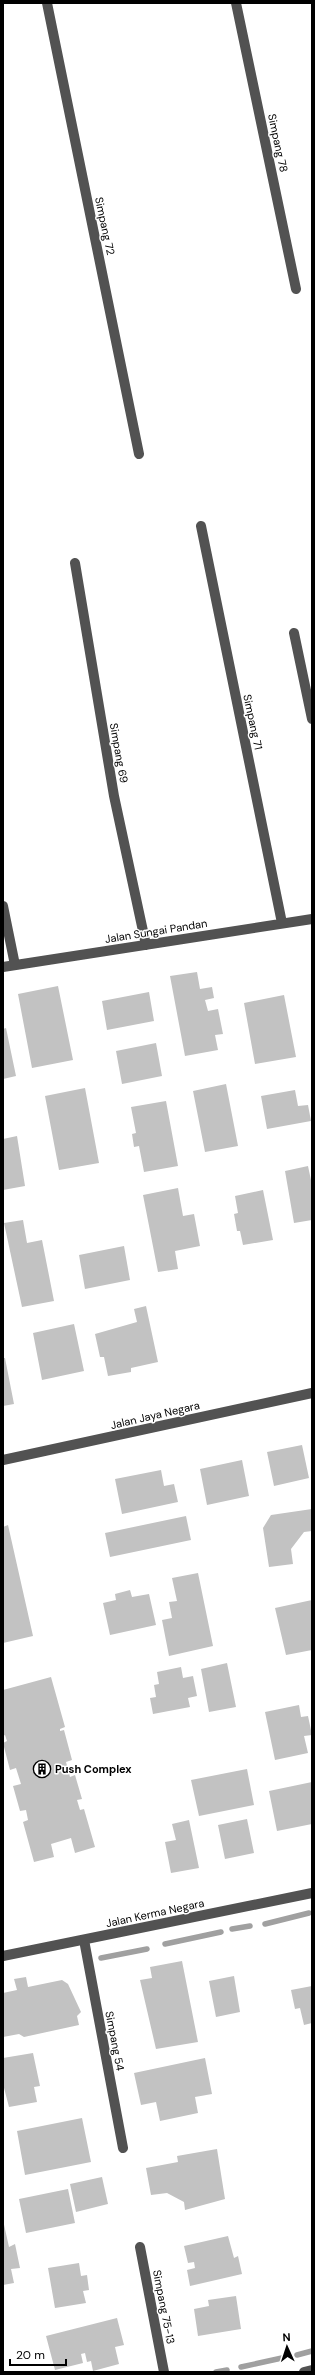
<svg xmlns="http://www.w3.org/2000/svg" width="315" height="2375" viewBox="0 0 315 2375" font-family="'DM Sans',sans-serif">
	<style>
		.lines { fill: none; stroke-linecap: round; stroke-linejoin: round }
		.stream { stroke: #a0a0a0; stroke-width: 5.5 }
		.building { fill: #c2c2c2 }
		.minor { stroke: #525252; stroke-width: 10 }
		.labels { text-anchor: middle; dominant-baseline: central; stroke-width: 3; stroke-linejoin: round; paint-order: stroke }
		.street-label { font-size: 11px; fill: #000; stroke: #fff }
		.poi-label { font-size: 11px; font-weight: bold; fill: #000; stroke: #fff; text-anchor: start }
	</style>
	<rect width="100%" height="100%" fill="#fff"/>
	<g class="lines">
		<path class="stream" d="M265,1924L309,1913
			M232,1929L250,1926
			M165,1944L221,1932
			M101,1958L147,1949
			M297,2355L312,2351
			M241,2367L282,2358
			M216,2372L227,2370"/>
	</g>
	<path class="building" d="M197,972L200,989L212,987L214,998L205,1000L208,1011L218,1009L223,1034L215,1035L218,1050L185,1056L170,976Z
		M58,986L73,1060L32,1068L18,994Z
		M149,992L154,1021L107,1030L102,1001Z
		M284,995L296,1057L255,1064L244,1003Z
		M6,1028L16,1076L3,1079V1029Z
		M156,1043L162,1076L122,1084L116,1051Z
		M226,1084L238,1146L205,1152L193,1091Z
		M85,1088L99,1163L59,1170L45,1096Z
		M295,1090L298,1106L308,1105L311,1121L267,1129L261,1096Z
		M166,1101L178,1166L144,1172L139,1146L134,1147L132,1134L136,1133L131,1107Z
		M17,1136L25,1186L3,1190V1139Z
		M308,1166L312,1185V1220L294,1223L285,1171Z
		M178,1188L183,1216L194,1214L200,1246L175,1251L178,1269L158,1272L143,1195Z
		M263,1190L273,1240L243,1245L240,1231H237L234,1214L238,1213L235,1196Z
		M23,1220L27,1243L42,1240L54,1301L22,1307L4,1223Z
		M124,1246L130,1280L85,1289L79,1255Z
		M146,1306L158,1362L131,1368V1372L108,1376L104,1357H100L95,1334L137,1322L134,1309Z
		M74,1324L84,1371L42,1380L33,1333Z
		M3,1358H5L14,1404L3,1406Z
		M302,1445L309,1478L274,1486L267,1452Z
		M242,1460L249,1496L207,1505L200,1469Z
		M161,1470L164,1486L174,1484L178,1502L122,1514L115,1479Z
		M312,1509V1531L304,1532L291,1549L293,1564L269,1567L263,1528L271,1515Z
		M186,1516L191,1540L110,1557L105,1533Z
		M8,1525L33,1636L3,1643V1527Z
		M198,1573L213,1646L169,1656L162,1620L172,1618L169,1602L177,1601L172,1578Z
		M130,1590L132,1597L149,1594L156,1625L110,1635L103,1603L116,1600L115,1594Z
		M312,1600V1650L286,1655L275,1608Z
		M227,1663L236,1707L209,1712L201,1669Z
		M181,1667L183,1678L193,1676L197,1696L188,1698L190,1707L153,1714L150,1698L156,1697L154,1685L159,1684L157,1672Z
		M51,1677L65,1727L60,1729V1731L64,1730L72,1760L66,1762L70,1777L75,1775L82,1799L77,1800L80,1810L84,1809L95,1847L75,1853L71,1838L51,1844L54,1857L34,1862L23,1822L28,1820L26,1810L20,1811L13,1786L21,1784L16,1768L10,1770L3,1743L7,1741L5,1735L3,1736V1690Z
		M299,1705L301,1717L308,1716L312,1735L304,1736L308,1753L275,1760L265,1712Z
		M247,1769L254,1805L199,1816L191,1780Z
		M312,1782V1824L277,1831L269,1791Z
		M247,1819L254,1853L225,1859L218,1825Z
		M189,1820L199,1868L171,1873L165,1842L176,1840L172,1824Z
		M182,1961L198,2042L156,2049L140,1980L152,1978L150,1967Z
		M234,1976L240,2012L216,2017L209,1981Z
		M26,1977L28,1987L62,1980L68,1984L81,2012L77,2016L79,2025L24,2037L19,2034L3,2037V1993L17,1990L14,1979Z
		M312,1986V2023L304,2025L300,2008L295,2009L291,1990Z
		M33,2053L40,2086L34,2087L37,2102L9,2107L3,2084V2058Z
		M205,2058L212,2094L195,2097L198,2113L160,2121L156,2102L141,2105L134,2073Z
		M82,2118L91,2162L25,2175L17,2131Z
		M217,2149L225,2199L185,2210L184,2202L167,2193L151,2195L146,2168L178,2162L177,2156Z
		M102,2177L108,2204L76,2212L70,2184Z
		M68,2189L75,2223L26,2233L19,2199Z
		M3,2220L9,2247L15,2244L20,2268L11,2269L14,2283L3,2285Z
		M228,2236L234,2258L238,2256L242,2274L190,2286L187,2270L195,2268L194,2262L188,2263L184,2246Z
		M79,2263L81,2276L87,2275L89,2290L83,2291L86,2303L55,2308L48,2268Z
		M236,2296L241,2329L198,2336L194,2309L209,2306L208,2300Z
		M117,2318L124,2345L115,2347L119,2364L93,2371L91,2361L87,2362L85,2353L81,2354L83,2363L55,2370L46,2336Z"/>
	<g class="lines">
		<path class="minor" d="M47,3L139,454
			M236,3L296,289
			M201,526L282,923
			M75,563L114,796L146,945
			M294,633L312,719
			M3,906L15,965
			M3,967L312,919
			M3,1460L312,1393
			M84,1940L123,2148
			M3,1956L312,1893
			M140,2247L164,2372
			M304,2372L312,2370"/>
	</g>
	<defs>
		<symbol id="building-ring" viewBox="-11 -11 22 22"><circle r="9.5" fill="#fff" stroke="#000" stroke-width="1.5"/><path d="M-4-6H4V6H1V3H-1V6H-4ZM-2.5-4.3h1.7v1.8h-1.7ZM.8-4.3h1.7v1.8H.8ZM-2.5-1h1.7V.8h-1.7ZM.8-1h1.7V.8H.8Z" fill="#000"/></symbol>
	</defs>
	<g fill-rule="evenodd">
		<use href="#building-ring" x="32" y="1759" width="20" height="20"/>
	</g>
	<g class="labels">
		<g class="street-label">
			<text transform="translate(278 143) rotate(78)">Simpang 78</text>
			<text transform="translate(105 226) rotate(78)">Simpang 72</text>
			<text transform="translate(253 722) rotate(78)">Simpang 71</text>
			<text transform="translate(119 753) rotate(80)">Simpang 69</text>
			<text transform="translate(156 931) rotate(-9)">Jalan Sungai Pandan</text>
			<text transform="translate(155 1415) rotate(-13)">Jalan Jaya Negara</text>
			<text transform="translate(155 1913) rotate(-12)">Jalan Kerma Negara</text>
			<text transform="translate(115 2041) rotate(79)">Simpang 54</text>
			<text transform="translate(164 2307) rotate(79)">Simpang 75-13</text>
		</g>
		<g class="poi-label">
			<text x="55" y="1769">Push Complex</text>
		</g>
	</g>
	<rect width="315" height="2375" fill="none" stroke="#000000" stroke-width="8"/>
	<g transform="translate(287 2347) rotate(357)" stroke="#ffffff" stroke-width="3" paint-order="stroke">
	<path d="M0-3L7 15L0 10L-7 15Z" fill="#000000"/>
	<text y="-6" font-size="11" font-weight="bold" text-anchor="middle" fill="#000000">N</text>
	</g>
	<path d="M10 2359v6h56v-6" fill="none" stroke="#000000" stroke-width="2"/>
	<text x="16" y="2359" font-size="12" fill="#000000" stroke="#ffffff" stroke-width="3" paint-order="stroke">20 m</text>
</svg>
